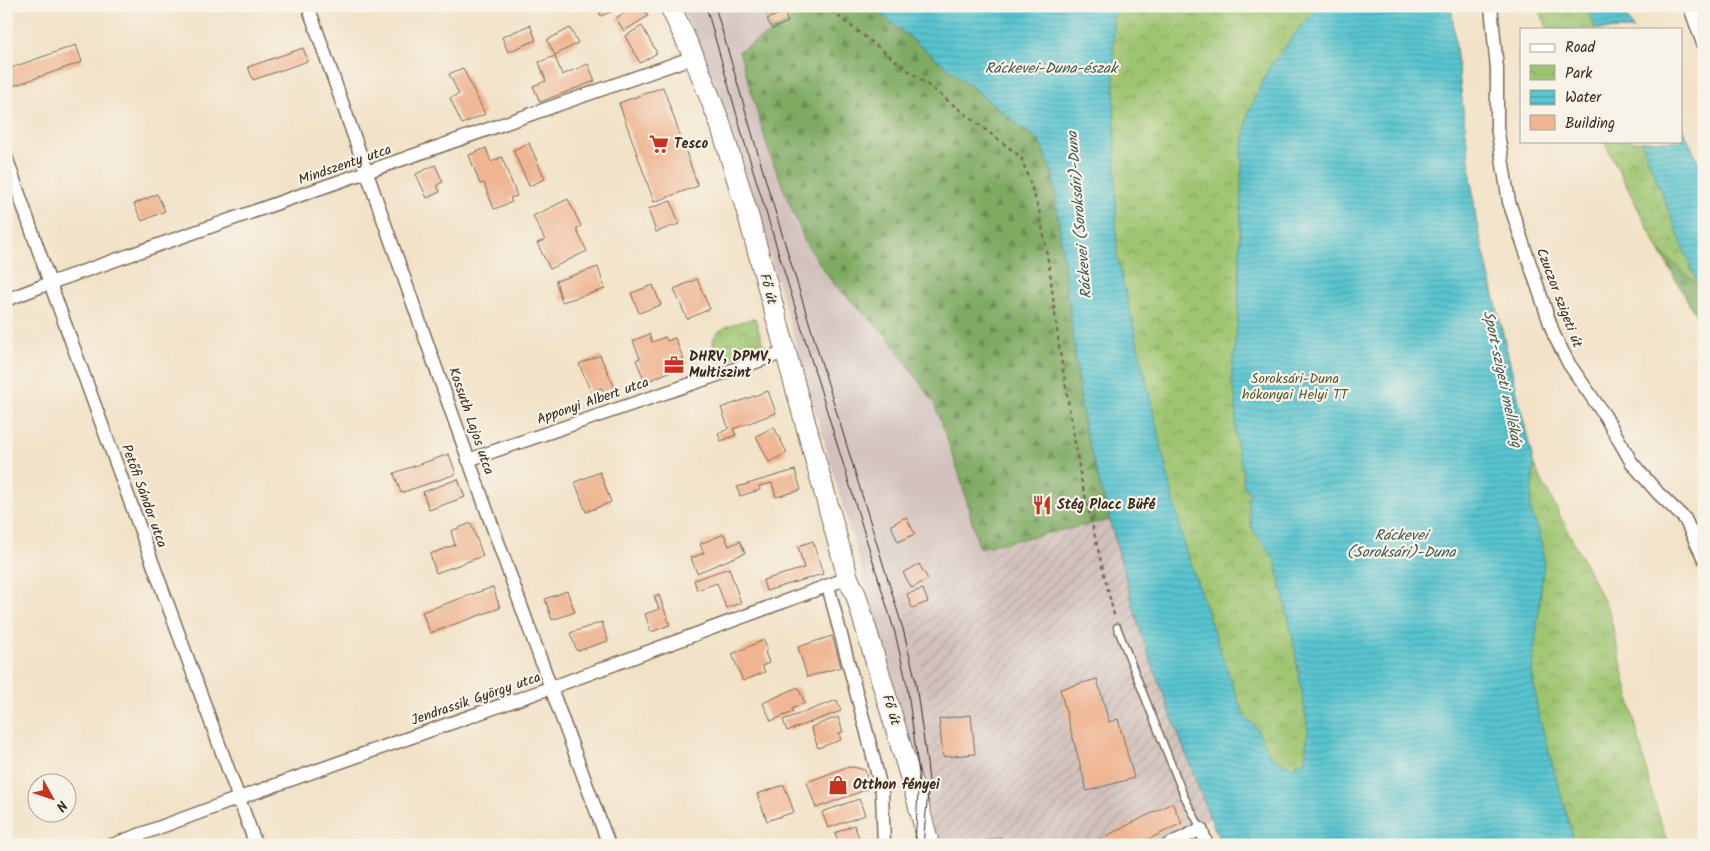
<svg xmlns="http://www.w3.org/2000/svg" width="1710" height="851" viewBox="0 0 1710 851" font-family="Kalam,sans-serif">
	<style>
		.industrial { fill: url(#industrial-furrows) }
		.railway { fill: #d1c0bc }
		.forest { fill: url(#forest-firs); stroke: #5c6a40 }
		.park { fill: url(#park-crowns); stroke: #6c7747 }
		.garden { fill: url(#garden-dots); stroke: #6c7747 }
		.water { fill: url(#water-rules); stroke: #4a7877 }
		.building { fill: #efb490 }
		.lines { fill: none; stroke-linecap: round; stroke-linejoin: round }
		.service-casing { stroke: #7b6a59; stroke-width: 9 }
		.minor-casing { stroke: #7b6a59; stroke-width: 15 }
		.tertiary-casing { stroke: #7b6a59; stroke-width: 18 }
		.primary-casing { stroke: #7b6a59; stroke-width: 22 }
		.path { stroke: #7b6a59; stroke-width: 2.5; stroke-dasharray: 4 4; stroke-linecap: butt }
		.service { stroke: #fff; stroke-width: 6 }
		.minor { stroke: #fff; stroke-width: 12 }
		.tertiary { stroke: #fff; stroke-width: 15 }
		.primary { stroke: #fff; stroke-width: 20 }
		.tram { stroke: #3b2a1e; stroke-width: 1 }
		.labels { text-anchor: middle; dominant-baseline: central; stroke-width: 4.5; stroke-linejoin: round; paint-order: stroke }
		.poi-label { font-size: 14px; font-weight: bold; fill: #3b2a1e; stroke: #f7f3e8; text-anchor: start }
		.street-label { font-size: 14px; fill: #3b2a1e; stroke: #f7f3e8 }
		.park-label { font-size: 14px; fill: #585837; stroke: #f7f3e8 }
		.water-label { font-size: 15px; font-style: italic; fill: #445853; stroke: #f7f3e8 }
	</style>
	<defs>
		<pattern id="industrial-furrows" width="10" height="10" patternUnits="userSpaceOnUse" patternTransform="scale(1.25)"><rect width="10" height="10" fill="#d1c0bc"/><path d="M-1 1l2-2M0 10L10 0M9 11l2-2" fill="none" stroke="#b4a5a1"/></pattern>
		<pattern id="forest-firs" width="22" height="20" patternUnits="userSpaceOnUse" patternTransform="scale(1.25)"><rect width="22" height="20" fill="#7eaa62"/><path d="M5 1l3.5 6h-7zM16 11l3.5 6h-7z" fill="#688b50"/></pattern>
		<pattern id="park-crowns" width="20" height="18" patternUnits="userSpaceOnUse" patternTransform="scale(1.25)"><rect width="20" height="18" fill="#9dc470"/><path d="M2 6a3 3 0 1 1 6 0M12 15a3 3 0 1 1 6 0" fill="none" stroke="#819f5b"/></pattern>
		<pattern id="garden-dots" width="8" height="8" patternUnits="userSpaceOnUse" patternTransform="scale(1.25)"><rect width="8" height="8" fill="#9dc470"/><path d="M2 2h.1M6 6h.1" fill="none" stroke="#819f5b" stroke-width="1.8" stroke-linecap="round"/></pattern>
		<pattern id="water-rules" width="6" height="5" patternUnits="userSpaceOnUse" patternTransform="scale(1.25)"><rect width="6" height="5" fill="#58c5d0"/><path d="M0 2.5h6" fill="none" stroke="#4aa0a8"/></pattern>
	</defs>
	<rect width="100%" height="100%" fill="#f7f3e8"/>
	<filter id="ink" filterUnits="userSpaceOnUse"><feTurbulence type="fractalNoise" baseFrequency=".02" numOctaves="2"/><feDisplacementMap in="SourceGraphic" scale="10" xChannelSelector="R" yChannelSelector="G"/><feConvolveMatrix kernelMatrix="1 2 1 2 8 2 1 2 1" color-interpolation-filters="sRGB"/></filter>
	<filter id="wash" filterUnits="userSpaceOnUse"><feTurbulence type="fractalNoise" baseFrequency=".0096" numOctaves="4" result="noise"/><feDisplacementMap in="SourceGraphic" scale="20" xChannelSelector="R" yChannelSelector="G"/><feGaussianBlur stdDeviation="1.12" result="paint"/><feColorMatrix in="noise" values="0 0 0 0 0 0 0 0 0 0 0 0 0 0 0 0 0 1.4 0 .05"/><feComposite in="paint" operator="in"/></filter>
	<g filter="url(#wash)">
		<rect width="100%" height="100%" fill="#f2e2c7"/>
		<path class="industrial" d="M1110,520L1142,637L1210,818L1156,845H937L930,822L901,590L988,573L979,548Z"/>
		<path class="railway" d="M681,6H760L772,31L739,51L770,155L806,244L833,283L889,338L934,403L959,473L979,548L988,573L902,590L930,704L936,784L930,822L872,605L755,205L695,35Z"/>
		<path class="forest" d="M816,6H871L1040,142L1053,175L1084,427L1110,520L979,548L959,473L934,403L889,338L833,283L806,244L770,155L739,51Z
			M1604,141L1704,293V330L1659,250Z"/>
		<path class="park" d="M871,6H1451L1476,220L1534,465L1609,611L1652,794L1668,845H1368L1210,818L1142,637L1084,427L1053,175L1040,142Z
			M1537,6H1621L1633,29H1548Z
			M1681,125L1704,173V293L1698,285L1659,250L1604,141H1681Z
			M755,318L764,348L729,359C721,358 716,355 714,348C707,327 742,322 755,318Z"/>
		<path class="garden" d="M760,6H816L772,31Z"/>
		<path class="water" d="M871,6H1115L1113,18L1117,255L1184,545L1223,658L1244,716L1256,727L1271,757L1292,767L1305,759L1308,730L1292,634L1275,560L1252,529L1247,500L1250,493L1243,485V470L1238,453L1235,429L1236,400L1231,380L1238,317L1242,152L1248,113L1269,68L1300,27L1320,6H1451L1476,220L1534,465L1530,510L1540,533L1544,562L1532,672L1538,713L1575,845H1222L1210,818L1142,637L1084,427L1053,175L1040,142Z
			M1586,6H1621L1633,29H1596Z
			M1681,125L1704,173V293L1698,285L1641,141H1681Z"/>
		<g id="blocks">
			<path class="building" d="M597,6H624L601,16Z
				M635,6H642L648,16L624,31L616,18Z
				M784,12L788,22L772,29L767,19Z
				M530,25L536,40L508,52L502,37Z
				M642,26L657,53L640,63L625,36Z
				M570,28L578,43L555,55L547,40Z
				M76,45L82,62L13,86L8,69Z
				M303,48L308,61L253,80L248,67Z
				M555,56L562,75L588,64L595,81L540,102L533,86L546,81L539,62Z
				M463,68L485,114L462,124L450,98L459,94L449,74Z
				M663,87L698,186L654,202L619,103Z
				M529,143L545,179L529,186L513,150Z
				M486,148L491,162L502,157L517,196L510,198L512,202L494,209L484,183L480,184L469,155Z
				M435,165L443,182L437,185L440,192L427,198L416,174Z
				M157,194L165,211L142,221L134,204Z
				M568,199L581,226L576,229L587,251L550,269L537,243L545,240L533,216Z
				M671,201L679,224L656,232L648,209Z
				M598,267L605,289L562,302L556,281Z
				M697,279L710,309L687,319L674,289Z
				M653,285L661,305L639,313L631,293Z
				M649,334L652,342L665,337L667,341L675,338L686,365L645,382L636,360L640,358L633,341Z
				M600,355L616,390L605,395L602,388L591,392L579,364Z
				M768,391L776,413L733,429L736,435L721,441L718,433L729,429L721,408Z
				M774,427L787,453L769,462L756,436Z
				M449,454L456,474L401,493L394,473Z
				M795,470L801,490L776,497L772,483L759,486L760,490L740,496L737,487Z
				M600,472L611,502L586,512L575,482Z
				M458,479L465,497L429,510L423,492Z
				M906,517L915,534L898,542L891,525Z
				M471,523L483,556L436,573L430,554L455,545L451,531Z
				M724,534L729,546L740,541L745,553L697,573L691,558L704,553L700,544Z
				M813,541L823,574L766,591L763,580L804,568L798,546Z
				M919,564L928,579L912,588L903,573Z
				M729,568L741,603L726,608L717,583L697,590L694,580Z
				M493,587L500,608L430,633L422,612Z
				M923,589L928,602L912,608L907,594Z
				M567,591L575,612L552,620L545,599Z
				M659,595L670,625L651,632L645,614L659,609L654,596Z
				M602,622L608,641L577,651L570,633Z
				M832,636L841,667L807,677L798,647Z
				M764,640L768,650L765,652L769,663L762,666L765,672L743,681L732,654Z
				M1097,679L1109,722L1118,719L1134,778L1087,791L1060,689Z
				M798,687L805,703L792,709L793,712L771,721L763,703Z
				M837,700L841,711L787,731L783,720Z
				M971,715L975,754L943,757L939,719Z
				M838,717L843,732L839,733L841,740L818,748L811,727Z
				M853,767L865,770L868,781V789L816,808L807,782L844,768Z
				M784,785L794,812L767,821L757,794Z
				M859,799L865,815L828,828L822,812Z
				M1172,803L1182,823L1137,845H1088Z
				M854,825L862,845H839L835,833Z
				M1001,837L1003,845H973V844Z"/>
		</g>
	</g>
	<g filter="url(#ink)">
		<use href="#blocks" fill-opacity="0" stroke="#7b6a59" stroke-width="1"/>
		<g class="lines">
			<defs>
				<path id="service" d="M1117,627L1184,796L1201,829"/>
				<path id="minor" d="M308,6C407,286 505,567 609,845
					M1491,6L1497,69V127L1509,202L1554,335L1569,364L1605,416L1632,463L1658,493L1685,519L1704,559
					M6,157L50,283L256,845
					M6,300L50,283L694,57
					M468,460L785,352
					M828,586L872,752L882,793L884,845
					M112,845L239,798L550,688L848,578
					M1168,845L1201,829L1207,845"/>
				<path id="tertiary" d="M1691,6L1704,42"/>
				<path id="primary" d="M670,6L694,57L720,123L748,215L848,578L856,595L918,803L929,845"/>
			</defs>
			<use href="#service" class="service-casing"/>
			<use href="#minor" class="minor-casing"/>
			<use href="#tertiary" class="tertiary-casing"/>
			<use href="#primary" class="primary-casing"/>
			<path class="path" d="M825,6L1021,157L1039,209L1050,272L1059,346L1081,479L1115,619"/>
			<use href="#service" class="service"/>
			<use href="#minor" class="minor"/>
			<use href="#tertiary" class="tertiary"/>
			<use href="#primary" class="primary"/>
			<path class="tram" d="M706,6L743,137L895,633L907,685L919,774L915,845
				M715,6L768,188L903,629L915,678L927,763L929,781L923,845"/>
		</g>
	</g>
	<defs>
		<symbol id="supermarket-bare" viewBox="-9 -9 18 18"><path d="M-6-5.5h2.5l.6 2H6L4.5 2H-2.5L-4.4-4H-6ZM-1.5 3.2a1.3 1.3 0 1 0 .1 0ZM3 3.2a1.3 1.3 0 1 0 .1 0Z" fill="#c8321e" stroke="#f7f3e8" stroke-width="2.5" paint-order="stroke"/></symbol>
		<symbol id="office-bare" viewBox="-9 -9 18 18"><path d="M-6-3h4V-5.5h4V-3h4V5H-6ZM-1-4.5V-3h2v-1.5ZM-6 0V1H6V0Z" fill="#c8321e" stroke="#f7f3e8" stroke-width="2.5" paint-order="stroke"/></symbol>
		<symbol id="restaurant-bare" viewBox="-9 -9 18 18"><path d="M-5-6h1v4h1v-4h1v4h1v-4h1v5L-1.5 .5V6h-2V.5L-5-1ZM5-6V6H3V1.5H1.5Q1.5-4 5-6Z" fill="#c8321e" stroke="#f7f3e8" stroke-width="2.5" paint-order="stroke"/></symbol>
		<symbol id="shop-bare" viewBox="-9 -9 18 18"><path d="M-5-2.5h2.3a2.7 3.5 0 0 1 5.4 0H5L5.5 6h-11ZM-1.5-2.5h3a1.5 2.3 0 0 0-3 0Z" fill="#c8321e" stroke="#f7f3e8" stroke-width="2.5" paint-order="stroke"/></symbol>
	</defs>
	<g fill-rule="evenodd">
		<use href="#supermarket-bare" x="645" y="130" width="28" height="28"/>
		<use href="#office-bare" x="660" y="351" width="28" height="28"/>
		<use href="#restaurant-bare" x="1028" y="491" width="28" height="28"/>
		<use href="#shop-bare" x="824" y="771" width="28" height="28"/>
	</g>
	<g class="labels">
		<g class="poi-label">
			<text x="674" y="144">Tesco</text>
			<text x="689" y="357">DHRV, DPMV,<tspan x="689" dy="16">Multiszint</tspan></text>
			<text x="1057" y="505">Stég Placc Büfé</text>
			<text x="853" y="785">Otthon fényei</text>
		</g>
		<g class="street-label">
			<text transform="translate(345 165) rotate(-19)">Mindszenty utca</text>
			<text transform="translate(768 289) rotate(75)">Fő út</text>
			<text transform="translate(1559 298) rotate(69)">Czuczor szigeti út</text>
			<text transform="translate(593 401) rotate(-19)">Apponyi Albert utca</text>
			<text transform="translate(471 421) rotate(71)">Kossuth Lajos utca</text>
			<text transform="translate(144 496) rotate(70)">Petőfi Sándor utca</text>
			<text transform="translate(476 699) rotate(-19)">Jendrassik György utca</text>
			<text transform="translate(891 710) rotate(73)">Fő út</text>
		</g>
		<g class="park-label">
			<text x="1295" y="379">Soroksári-Duna<tspan x="1295" dy="16">hókonyai Helyi TT</tspan></text>
		</g>
		<g class="water-label">
			<text x="1051" y="69">Ráckevei-Duna-észak</text>
			<text transform="translate(1080 215) rotate(-95)">Ráckevei (Soroksári)-Duna</text>
			<text transform="translate(1502 379) rotate(78)">Sport-szigeti mellékág</text>
			<text x="1401" y="536">Ráckevei<tspan x="1401" dy="17">(Soroksári)-Duna</tspan></text>
		</g>
	</g>
	<rect width="1710" height="851" fill="none" stroke="#f7f3e8" stroke-width="25"/>
	<rect x="1520" y="28" width="162" height="115" fill="#f7f3e8" stroke="#aca397"/>
	<rect x="1530" y="44" width="25" height="8" fill="#ffffff" stroke="#aca397"/>
	<text x="1565" y="52" font-size="15" fill="#3b2a1e">Road</text>
	<rect x="1530" y="65" width="25" height="15" fill="url(#park-crowns)" stroke="#aca397"/>
	<text x="1565" y="78" font-size="15" fill="#3b2a1e">Park</text>
	<rect x="1530" y="90" width="25" height="15" fill="url(#water-rules)" stroke="#aca397"/>
	<text x="1565" y="102" font-size="15" fill="#3b2a1e">Water</text>
	<rect x="1530" y="115" width="25" height="15" fill="#efb490" stroke="#aca397"/>
	<text x="1565" y="128" font-size="15" fill="#3b2a1e">Building</text>
	<g transform="translate(52 798) rotate(130)"><circle r="24" fill="#f7f3e8" stroke="#aca397"/>
	<path d="M0-4L9 19L0 12L-9 19Z" fill="#c8321e"/>
	<text y="-8" font-size="14" font-weight="bold" text-anchor="middle" fill="#3b2a1e">N</text>
	</g>
</svg>
